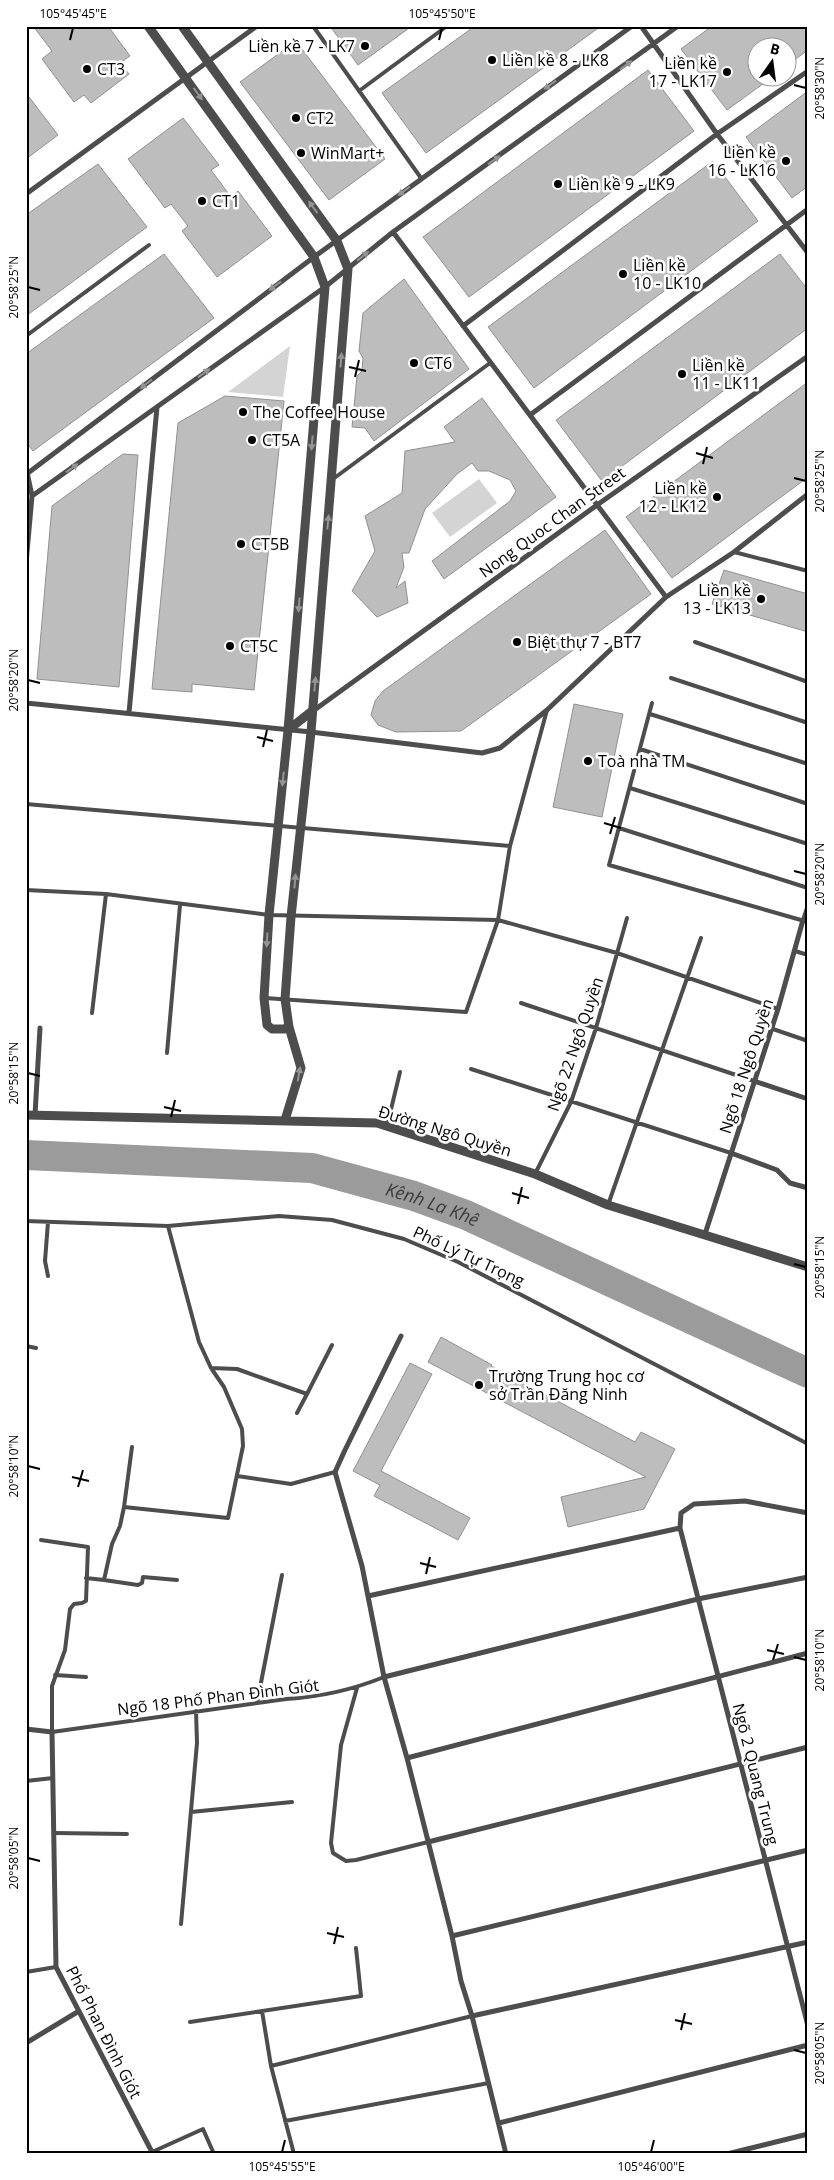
<svg xmlns="http://www.w3.org/2000/svg" width="834" height="2180" viewBox="0 0 834 2180" font-family="'Open Sans',sans-serif">
	<style>
		.green { fill: #d4d4d4 }
		.lines { fill: none; stroke-linecap: round; stroke-linejoin: round }
		.river { stroke: #9b9b9b; stroke-width: 30 }
		.building { fill: #bdbdbd; stroke: #919191 }
		.service { stroke: #4d4d4d; stroke-width: 4 }
		.minor { stroke: #4d4d4d; stroke-width: 5 }
		.tertiary { stroke: #4d4d4d; stroke-width: 9 }
		.oneway { fill: #949494 }
		.ticks { fill: none; stroke: #000; stroke-width: 2 }
		.poi-dot { fill: #000; stroke: #fff; stroke-width: 2 }
		.labels { text-anchor: middle; dominant-baseline: central; stroke-width: 5; stroke-linejoin: round; paint-order: stroke }
		.poi-label { font-size: 16px; fill: #000; stroke: #fff; text-anchor: start }
		.street-label { font-size: 16px; fill: #000; stroke: #fff }
		.water-label { font-size: 18px; font-style: italic; fill: #3c3c3c; stroke: #fff }
		.neatline { fill: none; stroke: #000; stroke-width: 2 }
		.ticks-label { font-size: 12px; text-anchor: middle; fill: #000 }
	</style>
	<rect width="100%" height="100%" fill="#fff"/>
	<path class="green" d="M290,346L283,397L228,392Z
		M479,479L497,503L450,537L432,513Z"/>
	<g class="lines">
		<path class="river" id="s1" d="M26,1155L312,1168L414,1196L466,1215L808,1373"/>
	</g>
	<path class="building" d="M33,26H108L130,56L120,63L129,74L91,103L84,95L74,102L42,59L52,51Z
		M330,26H412L358,65Z
		M475,26H601L426,153L382,93Z
		M712,26H808V50L786,66V48H756V78H771L727,110L681,49Z
		M296,41L385,159L329,200L240,82Z
		M648,70L694,131L469,297L423,237Z
		M808,91V186L792,198L746,137Z
		M26,93L58,135L26,159Z
		M183,118L219,165L211,170L231,197L238,191L272,236L217,277L182,231L188,226L171,204L165,208L128,159Z
		M713,161L758,221L534,388L488,327Z
		M98,164L147,227L26,316V215Z
		M164,254L214,318L33,451L26,442V354Z
		M780,254L808,290V328L602,481L556,420Z
		M404,279L469,369L374,441L365,428L352,427L357,376L362,371L363,358L359,351L363,313Z
		M808,382V477L672,578L626,517Z
		M225,396L284,401L254,690L192,684V692L152,689L178,423Z
		M482,398L556,497L444,579L432,561L510,501L516,491L510,480L489,471H478L472,463L457,474L425,509L409,553H402L404,567L396,588L405,581L408,603L377,617L352,591L375,551L365,516L402,493L405,451L455,442L444,427Z
		M123,454L138,455L119,687L37,679L52,506Z
		M605,530L651,594L461,731L396,732L378,725L371,715L375,701L383,691Z
		M724,570L808,594V632L712,604Z
		M574,704L623,714L602,817L553,807Z
		M441,1337L492,1365L491,1366L635,1442L641,1432L675,1449L644,1509L568,1527L561,1497L646,1477L428,1362Z
		M410,1363L432,1374L381,1471L470,1518L458,1540L374,1496L380,1485L353,1471Z"/>
	<g class="lines">
		<path class="service" d="M313,26L421,178
			M359,91L447,26
			M26,336L149,245
			M333,479L490,363
			M734,552L808,571
			M695,642L808,682
			M671,678L808,723
			M652,703L609,865L808,922
			M650,714L808,764
			M640,749L808,804
			M630,788L808,844
			M26,804L510,846
			M619,828L808,888
			M26,890L106,894L269,915L498,920L617,953L778,1009
			M803,920L808,905
			M795,951L808,955
			M265,998L466,1012L498,920L510,846L547,710
			M521,1003L754,1081
			M92,1013L106,894
			M770,1028L808,1041
			M167,1053L180,905
			M471,1069L731,1153
			M387,1126L400,1072
			M535,1174L571,1102L596,1028L627,918
			M608,1205L701,938
			M26,1221L168,1226L279,1216L332,1220L404,1239L458,1262L808,1444
			M48,1222L45,1261L48,1276
			M26,1346L36,1348
			M211,1368L237,1369L307,1394L332,1345
			M297,1413L307,1394
			M237,1476L291,1484L335,1472
			M124,1507L132,1447
			M41,1540L88,1547L86,1601L82,1603L74,1604L70,1609L65,1650L52,1686V1732L286,1699C321,1697 352,1690 384,1677
			M86,1578L104,1580L112,1544L120,1526L124,1507L228,1518L243,1446L242,1429L224,1387L211,1368L199,1342L168,1226
			M104,1580L138,1585L142,1583L143,1577L177,1580
			M55,1675L86,1677
			M357,1688L341,1745L331,1843L333,1853L346,1861L356,1860L428,1842
			M257,1703L282,1575
			M26,1781L53,1778
			M191,1812L292,1802
			M54,1833L127,1834
			M181,1924L197,1743L196,1711
			M26,1972L56,1967
			M262,2011L271,2066L294,2154
			M190,2022L361,1996L356,1948
			M271,2066L472,2016
			M285,2121L489,2083
			M152,2152L203,2129L214,2154"/>
		<path class="minor" d="M641,26L717,134L808,253
			M26,194L257,26
			M393,232L666,597
			M463,326L717,134L808,71
			M530,415L808,209
			M28,473L314,257L632,26
			M32,496L325,287L393,232L678,26
			M26,563L32,496L27,472
			M26,703L311,732L482,753L500,748L547,710L666,597L734,552L808,494
			M313,711L597,505L808,356
			M129,713L157,407
			M754,1081L808,1099
			M35,1115L40,1028
			M731,1153L777,1170L790,1183L808,1188
			M705,1234L778,1009L803,920
			M401,1336L345,1450L335,1472L362,1566L384,1677L407,1758L452,1936L461,1981L472,2016L506,2154
			M808,1513L745,1501L694,1504L681,1513L680,1528L808,2026
			M368,1596L680,1528
			M384,1677L698,1599L808,1577
			M26,1729L52,1732L56,1967L153,2154
			M407,1758L808,1653
			M428,1842L808,1747
			M452,1936L808,1850
			M472,2016L808,1942
			M26,2043L79,2011
			M499,2123L808,2045
			M727,2154L808,2134"/>
		<path class="tertiary" d="M148,26L314,257L325,287L288,730L269,915L264,998L267,1025L272,1029H284L289,1027L285,999L291,917L311,732L348,269L337,241L182,26
			M288,730L312,711
			M26,1115L377,1123L535,1174L608,1205L808,1267
			M285,1120L301,1068L289,1027"/>
	</g>
	<defs><path id="oneway-solid" d="M-6-.8H1V-3.2L6.5 0L1 3.2V.8H-6Z" transform="scale(1.25)"/></defs>
	<g class="oneway">
		<use href="#oneway-solid" transform="translate(626 65) rotate(-36)"/>
		<use href="#oneway-solid" transform="translate(550 85) rotate(144)"/>
		<use href="#oneway-solid" transform="translate(198 94) rotate(54)"/>
		<use href="#oneway-solid" transform="translate(494 160) rotate(-36)"/>
		<use href="#oneway-solid" transform="translate(404 191) rotate(143)"/>
		<use href="#oneway-solid" transform="translate(313 207) rotate(-126)"/>
		<use href="#oneway-solid" transform="translate(363 256) rotate(-39)"/>
		<use href="#oneway-solid" transform="translate(275 286) rotate(143)"/>
		<use href="#oneway-solid" transform="translate(341 360) rotate(-86)"/>
		<use href="#oneway-solid" transform="translate(204 373) rotate(-36)"/>
		<use href="#oneway-solid" transform="translate(146 384) rotate(143)"/>
		<use href="#oneway-solid" transform="translate(312 443) rotate(95)"/>
		<use href="#oneway-solid" transform="translate(72 468) rotate(-36)"/>
		<use href="#oneway-solid" transform="translate(328 522) rotate(-85)"/>
		<use href="#oneway-solid" transform="translate(299 605) rotate(95)"/>
		<use href="#oneway-solid" transform="translate(315 684) rotate(-85)"/>
		<use href="#oneway-solid" transform="translate(283 779) rotate(96)"/>
		<use href="#oneway-solid" transform="translate(295 881) rotate(-85)"/>
		<use href="#oneway-solid" transform="translate(267 940) rotate(93)"/>
		<use href="#oneway-solid" transform="translate(299 1074) rotate(-80)"/>
	</g>
	<path class="ticks" d="M70,40L73,28M439,40L442,28M794,85L806,88M28,287L40,290M349,367L366,371M355,377L359,360M696,453L713,458M703,464L707,447M794,478L806,481M28,680L40,683M257,737L273,741M263,747L267,730M604,823L621,828M610,834L615,817M794,871L806,874M28,1073L40,1076M164,1107L181,1111M171,1117L175,1100M512,1193L529,1198M518,1204L522,1187M794,1264L806,1267M28,1466L40,1469M72,1477L89,1481M78,1487L83,1470M420,1563L436,1567M426,1574L430,1557M767,1650L784,1654M794,1657L806,1660M773,1660L778,1644M28,1858L40,1861M327,1933L344,1937M334,1944L338,1927M675,2020L692,2024M681,2030L685,2013M794,2050L806,2053M282,2152L285,2140M651,2152L654,2140"/>
	<g class="poi-dot">
		<circle cx="365" cy="46" r="5"/>
		<circle cx="492" cy="60" r="5"/>
		<circle cx="87" cy="69" r="5"/>
		<circle cx="727" cy="72" r="5"/>
		<circle cx="296" cy="118" r="5"/>
		<circle cx="301" cy="153" r="5"/>
		<circle cx="786" cy="161" r="5"/>
		<circle cx="558" cy="184" r="5"/>
		<circle cx="202" cy="201" r="5"/>
		<circle cx="623" cy="274" r="5"/>
		<circle cx="414" cy="363" r="5"/>
		<circle cx="682" cy="374" r="5"/>
		<circle cx="243" cy="412" r="5"/>
		<circle cx="252" cy="440" r="5"/>
		<circle cx="717" cy="497" r="5"/>
		<circle cx="241" cy="544" r="5"/>
		<circle cx="761" cy="599" r="5"/>
		<circle cx="517" cy="642" r="5"/>
		<circle cx="230" cy="646" r="5"/>
		<circle cx="588" cy="761" r="5"/>
		<circle cx="479" cy="1385" r="5"/>
	</g>
	<g class="labels">
		<g class="poi-label">
			<text x="355" y="46" text-anchor="end">Liền kề 7 - LK7</text>
			<text x="502" y="60">Liền kề 8 - LK8</text>
			<text x="717" y="63" text-anchor="end">Liền kề<tspan x="717" dy="18">17 - LK17</tspan></text>
			<text x="97" y="69">CT3</text>
			<text x="306" y="118">CT2</text>
			<text x="776" y="152" text-anchor="end">Liền kề<tspan x="776" dy="18">16 - LK16</tspan></text>
			<text x="311" y="153">WinMart+</text>
			<text x="568" y="184">Liền kề 9 - LK9</text>
			<text x="212" y="201">CT1</text>
			<text x="633" y="265">Liền kề<tspan x="633" dy="18">10 - LK10</tspan></text>
			<text x="424" y="363">CT6</text>
			<text x="692" y="365">Liền kề<tspan x="692" dy="18">11 - LK11</tspan></text>
			<text x="253" y="412">The Coffee House</text>
			<text x="262" y="440">CT5A</text>
			<text x="707" y="488" text-anchor="end">Liền kề<tspan x="707" dy="18">12 - LK12</tspan></text>
			<text x="251" y="544">CT5B</text>
			<text x="751" y="590" text-anchor="end">Liền kề<tspan x="751" dy="18">13 - LK13</tspan></text>
			<text x="527" y="642">Biệt thự 7 - BT7</text>
			<text x="240" y="646">CT5C</text>
			<text x="598" y="761">Toà nhà TM</text>
			<text x="489" y="1376">Trường Trung học cơ<tspan x="489" dy="18">sở Trần Đăng Ninh</tspan></text>
		</g>
		<g class="street-label">
			<text transform="translate(552 522) rotate(-36)">Nong Quoc Chan Street</text>
			<text transform="translate(575 1044) rotate(-71)">Ngõ 22 Ngô Quyền</text>
			<text transform="translate(746 1066) rotate(-72)">Ngõ 18 Ngô Quyền</text>
			<text transform="translate(445 1131) rotate(17)">Đường Ngô Quyền</text>
			<text transform="translate(469 1256) rotate(25)">Phố Lý Tự Trọng</text>
			<text transform="translate(218 1697) rotate(-7)">Ngõ 18 Phố Phan Đình Giót</text>
			<text transform="translate(756 1774) rotate(76)">Ngõ 2 Quang Trung</text>
			<text transform="translate(104 2032) rotate(63)">Phố Phan Đình Giót</text>
		</g>
		<g class="water-label">
			<text stroke="none"><textPath href="#s1" startOffset="412">Kênh La Khê</textPath></text>
		</g>
	</g>
	<rect width="834" height="2180" fill="none" stroke="#ffffff" stroke-width="55"/>
	<g transform="translate(772 62) rotate(14)"><circle r="24" fill="#ffffff" stroke="#999999"/>
	<path d="M0-4L9 19L0 12L-9 19Z" fill="#000000"/>
	<text y="-8" font-size="14" font-weight="bold" text-anchor="middle" fill="#000000">B</text>
	</g>
	<rect x="28" y="28" width="778" height="2124" class="neatline"/>
	<g class="ticks-label">
		<text x="73" y="18">105°45'45"E</text>
		<text x="442" y="18">105°45'50"E</text>
		<text transform="translate(820 88) rotate(-90)" y="4">20°58'30"N</text>
		<text transform="translate(14 287) rotate(-90)" y="4">20°58'25"N</text>
		<text transform="translate(820 481) rotate(-90)" y="4">20°58'25"N</text>
		<text transform="translate(14 680) rotate(-90)" y="4">20°58'20"N</text>
		<text transform="translate(820 874) rotate(-90)" y="4">20°58'20"N</text>
		<text transform="translate(14 1073) rotate(-90)" y="4">20°58'15"N</text>
		<text transform="translate(820 1267) rotate(-90)" y="4">20°58'15"N</text>
		<text transform="translate(14 1466) rotate(-90)" y="4">20°58'10"N</text>
		<text transform="translate(820 1660) rotate(-90)" y="4">20°58'10"N</text>
		<text transform="translate(14 1858) rotate(-90)" y="4">20°58'05"N</text>
		<text transform="translate(820 2053) rotate(-90)" y="4">20°58'05"N</text>
		<text x="282" y="2171">105°45'55"E</text>
		<text x="651" y="2171">105°46'00"E</text>
	</g>
</svg>
